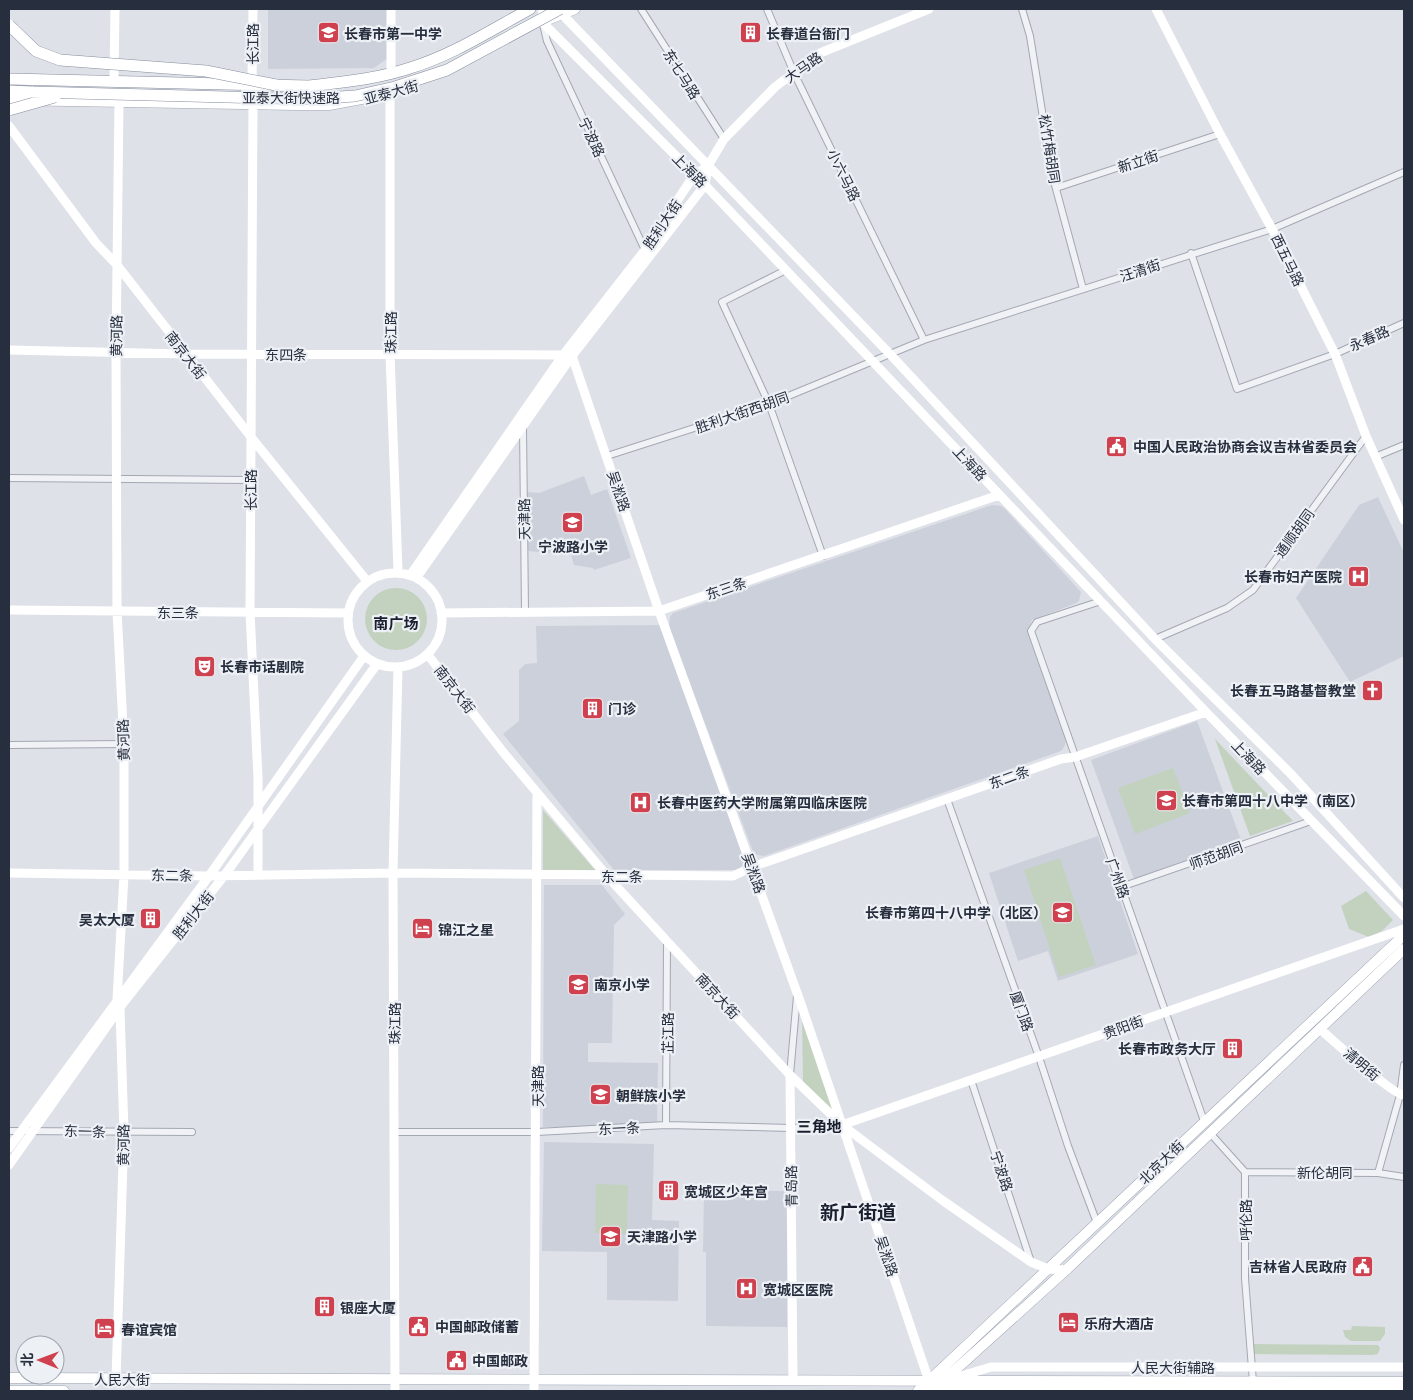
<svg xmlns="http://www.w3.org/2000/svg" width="1413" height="1400" viewBox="0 0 1413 1400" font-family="'Golos Text','Noto Sans SC',sans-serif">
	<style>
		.built { fill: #ccd0da }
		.green { fill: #c2d2bf }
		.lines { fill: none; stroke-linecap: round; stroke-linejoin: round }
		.street-casing { stroke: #a3a8b2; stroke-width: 8 }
		.primary-casing { stroke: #9da5b3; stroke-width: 11 }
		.highway-casing { stroke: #858d9e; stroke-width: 12 }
		.street { stroke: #f0f2f6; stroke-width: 6 }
		.secondary { stroke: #fff; stroke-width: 9 }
		.primary { stroke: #fff; stroke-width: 10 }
		.highway { stroke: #fff; stroke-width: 11 }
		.highway-bridge-casing { stroke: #858d9e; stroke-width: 12; stroke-linecap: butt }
		.highway-bridge { stroke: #fff; stroke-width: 11 }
		.labels { text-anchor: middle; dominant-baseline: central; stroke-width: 4.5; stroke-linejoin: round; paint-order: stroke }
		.poi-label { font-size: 14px; font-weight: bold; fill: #272e3e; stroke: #edf0f5; text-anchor: start }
		.street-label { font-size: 14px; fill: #272e3e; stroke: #edf0f5 }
		.neighbourhood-label { font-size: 15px; font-weight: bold; fill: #191f2f; stroke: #edf0f5 }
		.district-label { font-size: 19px; font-weight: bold; fill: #191f2f; stroke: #edf0f5 }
	</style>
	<rect width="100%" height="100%" fill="#dee1e8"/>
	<path class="built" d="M268,9H389L388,58L374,68L268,69Z
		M584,476L591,495L607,489L631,558L594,570L593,568L574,565L571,555L528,551L527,492L539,493Z
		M1378,497L1404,553V656L1350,682L1296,598L1359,505Z
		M992,505L1001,506L1005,509L1081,592L1079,601L1074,604L1032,620L1028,630L1066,741L1064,747L1061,751L764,856L754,854L669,627L670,617L673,613Z
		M661,625L748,870H614L503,734L519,721V670L525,664L537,663L536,626Z
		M1197,721L1241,840L1134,879L1091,760Z
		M1098,836L1138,954L1058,981L1048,951L1018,961L989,873Z
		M544,885H602L625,914L614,925L612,1043H588V1062L658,1063L657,1129L543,1127Z
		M544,1142L654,1144L652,1220L679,1221L678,1301L607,1300V1252L542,1251Z
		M704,1190L788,1191L787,1327L706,1326V1252H703Z"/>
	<path class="green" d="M365 619a31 31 0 1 1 62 0a31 31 0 1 1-62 0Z
		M1215,739L1293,821L1250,836Z
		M1173,768L1190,813L1135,834L1118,788Z
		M543,810L595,870H543Z
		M1060,858L1096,965L1059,977L1024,870Z
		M1366,891L1393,920L1382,931L1369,937L1349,929L1341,906Z
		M802,1017L840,1121L803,1083Z
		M596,1184L628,1185L627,1234L595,1233Z
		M1352,1326L1385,1327V1334L1380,1341H1351L1345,1337L1343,1330H1351Z
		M1254,1344L1378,1345L1380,1348L1378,1354L1373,1355L1254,1354Z"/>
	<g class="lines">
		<defs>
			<path id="street" d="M641,9L724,139
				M767,9L794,73L924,340
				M1022,9L1030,36L1052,174L1083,289
				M543,24L547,41L645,250
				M1056,188L1220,134
				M1191,253L1237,389L1335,354L1404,323
				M786,270L722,302L769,404L823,556
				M523,427L525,611
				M607,456L769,404L924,340L1272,229L1404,172
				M1375,457L1404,445
				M9,478L249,480
				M1101,601L1037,622L1031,631L1204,1121
				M1155,639L1227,608L1253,590L1366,436
				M9,745L124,744
				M947,799L1039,1057L1068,1146L1097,1223
				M1121,887L1311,821
				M790,1075L797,996
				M971,1080L1031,1262
				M666,1125L667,941
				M9,1131L192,1132
				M395,1132H537L666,1125L791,1128L842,1125
				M1210,1133L1245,1172V1278L1253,1382
				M1245,1172L1378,1173L1404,1177
				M1378,1173L1400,1095L1404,1065"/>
			<path id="primary" d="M542,22L575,9
				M9,100L295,105H329L367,98
				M9,1378L1404,1382
				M9,1391H64
				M918,1391L1404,935
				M931,1391L1404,1390
				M932,1391L1066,1270L1404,949"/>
			<path id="highway" d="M9,79L309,86C343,82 377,79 410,68C453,55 491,30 530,9
				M9,91L33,92"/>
		</defs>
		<use href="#street" class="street-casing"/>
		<use href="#primary" class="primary-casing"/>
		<use href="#highway" class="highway-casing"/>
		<use href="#street" class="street"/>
		<path class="secondary" d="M543,9L542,22L705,185L1206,712L1404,916
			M1156,9L1220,134L1272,229L1335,354L1366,436L1404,520
			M558,10L890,354L1155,639L1291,774L1404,898
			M391,71V9
			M114,76L115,9
			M252,80L253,9
			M390,93V354L398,571
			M253,105L250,612L258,778V875
			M9,126L96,243L117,265L251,437L367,581
			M9,350L185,354L563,355
			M572,356L659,611L800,1001L931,1387
			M348 620a47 47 0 1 1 94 0a47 47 0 1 1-94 0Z
			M411,574L563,355L645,250L694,175L708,166
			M417,577L572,356L705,185L708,166L724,139L775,87L820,53L929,9
			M9,610L347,613
			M441,613L659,611L999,495
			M428,655L503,752L607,876L790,1075L842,1125L942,1200L1031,1262L1048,1269L1066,1270
			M9,873L209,876L393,873L733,876L752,867L1061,759L1075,757L1206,712
			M1321,1030C1334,1041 1393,1095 1404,1095
			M790,1075L793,1380
			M842,1125L1404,929
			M9,1148L209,876L364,656
			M9,1165L124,1002L224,876L377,664
			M116,1379L124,1132L120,1010L117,1000L124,875V744L117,611L116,353L119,102
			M951,1379L991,1367H1404
			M395,1391L393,873L398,668
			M534,1391L537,793"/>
		<use href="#primary" class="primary"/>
		<use href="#highway" class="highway"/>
		<defs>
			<path id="highway-bridge" d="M9,25L36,51L60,60L206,71L276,85
				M33,92L309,99L355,96L395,87L447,70L560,9
				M9,110L55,97"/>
		</defs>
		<use href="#highway-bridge" class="highway-bridge-casing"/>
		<use href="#highway-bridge" class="highway-bridge"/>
	</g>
	<defs>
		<symbol id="school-square" viewBox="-11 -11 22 22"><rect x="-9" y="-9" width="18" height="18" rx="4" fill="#cf414e" stroke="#edf0f5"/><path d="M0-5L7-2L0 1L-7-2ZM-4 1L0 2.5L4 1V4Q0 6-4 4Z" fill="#fff"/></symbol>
		<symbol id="building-square" viewBox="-11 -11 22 22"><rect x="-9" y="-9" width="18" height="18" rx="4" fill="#cf414e" stroke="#edf0f5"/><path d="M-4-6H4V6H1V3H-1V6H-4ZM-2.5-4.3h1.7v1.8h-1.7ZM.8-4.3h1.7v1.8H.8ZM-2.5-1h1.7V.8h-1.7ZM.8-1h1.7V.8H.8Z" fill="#fff"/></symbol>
		<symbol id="civic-square" viewBox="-11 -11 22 22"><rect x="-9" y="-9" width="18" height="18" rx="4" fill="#cf414e" stroke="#edf0f5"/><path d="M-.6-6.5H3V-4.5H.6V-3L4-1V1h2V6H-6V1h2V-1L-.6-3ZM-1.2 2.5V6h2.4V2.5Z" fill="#fff"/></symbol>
		<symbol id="hospital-square" viewBox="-11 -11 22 22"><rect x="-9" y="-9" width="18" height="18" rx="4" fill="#cf414e" stroke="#edf0f5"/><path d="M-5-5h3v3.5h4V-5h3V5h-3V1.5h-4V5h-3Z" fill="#fff"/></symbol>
		<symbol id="theatre-square" viewBox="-11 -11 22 22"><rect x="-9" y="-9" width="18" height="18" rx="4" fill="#cf414e" stroke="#edf0f5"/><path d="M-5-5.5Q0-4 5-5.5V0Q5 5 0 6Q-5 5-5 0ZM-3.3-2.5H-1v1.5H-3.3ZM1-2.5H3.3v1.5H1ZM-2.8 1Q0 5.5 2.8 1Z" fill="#fff"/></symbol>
		<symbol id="church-square" viewBox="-11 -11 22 22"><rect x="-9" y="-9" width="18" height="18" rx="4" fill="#cf414e" stroke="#edf0f5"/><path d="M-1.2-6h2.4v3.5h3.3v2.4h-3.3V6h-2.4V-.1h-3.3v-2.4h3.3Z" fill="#fff"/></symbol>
		<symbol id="hotel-square" viewBox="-11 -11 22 22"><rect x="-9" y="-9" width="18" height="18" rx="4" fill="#cf414e" stroke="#edf0f5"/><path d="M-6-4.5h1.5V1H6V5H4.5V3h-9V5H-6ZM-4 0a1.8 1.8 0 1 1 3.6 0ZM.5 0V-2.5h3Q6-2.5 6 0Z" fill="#fff"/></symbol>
	</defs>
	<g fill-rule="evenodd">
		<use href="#school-square" x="316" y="20" width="25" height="25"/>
		<use href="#building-square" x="738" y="20" width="25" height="25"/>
		<use href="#civic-square" x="1104" y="434" width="25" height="25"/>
		<use href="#school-square" x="560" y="510" width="25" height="25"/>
		<use href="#hospital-square" x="1346" y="564" width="25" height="25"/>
		<use href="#theatre-square" x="192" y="654" width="25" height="25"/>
		<use href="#church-square" x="1360" y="678" width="25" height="25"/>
		<use href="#building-square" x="580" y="696" width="25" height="25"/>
		<use href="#school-square" x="1154" y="788" width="25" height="25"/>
		<use href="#hospital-square" x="628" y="790" width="25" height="25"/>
		<use href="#school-square" x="1050" y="900" width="25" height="25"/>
		<use href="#building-square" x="138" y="906" width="25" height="25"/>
		<use href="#hotel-square" x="410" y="916" width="25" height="25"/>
		<use href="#school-square" x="566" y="972" width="25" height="25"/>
		<use href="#building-square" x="1220" y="1036" width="25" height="25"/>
		<use href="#school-square" x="588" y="1082" width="25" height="25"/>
		<use href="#building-square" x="656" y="1178" width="25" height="25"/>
		<use href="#school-square" x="598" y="1224" width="25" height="25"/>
		<use href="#civic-square" x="1350" y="1254" width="25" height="25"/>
		<use href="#hospital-square" x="734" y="1276" width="25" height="25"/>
		<use href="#building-square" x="312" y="1294" width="25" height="25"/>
		<use href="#hotel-square" x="1056" y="1310" width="25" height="25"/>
		<use href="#civic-square" x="406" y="1314" width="25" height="25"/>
		<use href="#hotel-square" x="92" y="1316" width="25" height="25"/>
		<use href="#civic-square" x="444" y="1348" width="25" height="25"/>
	</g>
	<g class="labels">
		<g class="poi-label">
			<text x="344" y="33">长春市第一中学</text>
			<text x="766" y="33">长春道台衙门</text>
			<text x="1133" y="446">中国人民政治协商会议吉林省委员会</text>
			<text x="573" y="546" text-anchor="middle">宁波路小学</text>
			<text x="1342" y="576" text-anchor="end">长春市妇产医院</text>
			<text x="220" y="666">长春市话剧院</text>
			<text x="1356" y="690" text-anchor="end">长春五马路基督教堂</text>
			<text x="608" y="708">门诊</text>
			<text x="1182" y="800">长春市第四十八中学（南区）</text>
			<text x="657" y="802">长春中医药大学附属第四临床医院</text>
			<text x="1047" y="912" text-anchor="end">长春市第四十八中学（北区）</text>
			<text x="135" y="919" text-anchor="end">吴太大厦</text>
			<text x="438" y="929">锦江之星</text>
			<text x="594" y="984">南京小学</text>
			<text x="1216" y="1048" text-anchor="end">长春市政务大厅</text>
			<text x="616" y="1095">朝鲜族小学</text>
			<text x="684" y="1191">宽城区少年宫</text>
			<text x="627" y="1236">天津路小学</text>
			<text x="1347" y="1266" text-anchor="end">吉林省人民政府</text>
			<text x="763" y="1289">宽城区医院</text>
			<text x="340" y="1307">银座大厦</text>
			<text x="1084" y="1323">乐府大酒店</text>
			<text x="435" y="1326">中国邮政储蓄</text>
			<text x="121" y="1329">春谊宾馆</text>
			<text x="472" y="1360">中国邮政</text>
		</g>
		<g class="street-label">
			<text transform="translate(252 44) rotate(-90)">长江路</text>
			<text transform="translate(803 67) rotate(-35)">大马路</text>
			<text transform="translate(682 74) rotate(58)">东七马路</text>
			<text transform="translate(391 92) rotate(-15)">亚泰大街</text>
			<text x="291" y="97">亚泰大街快速路</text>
			<text transform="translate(592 137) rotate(65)">宁波路</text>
			<text transform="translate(1050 149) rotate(81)">松竹梅胡同</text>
			<text transform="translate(1138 161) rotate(-18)">新立街</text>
			<text transform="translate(690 170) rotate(45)">上海路</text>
			<text transform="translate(844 175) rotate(64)">小六马路</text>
			<text transform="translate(662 224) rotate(-56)">胜利大街</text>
			<text transform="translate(1288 260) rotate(64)">西五马路</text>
			<text transform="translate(1140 270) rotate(-18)">汪清街</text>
			<text transform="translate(390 332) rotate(-90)">珠江路</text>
			<text transform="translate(116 336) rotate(-89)">黄河路</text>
			<text transform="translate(1369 338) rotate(-24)">永春路</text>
			<text x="286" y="354">东四条</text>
			<text transform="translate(186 355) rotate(52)">南京大街</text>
			<text transform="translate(742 412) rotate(-19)">胜利大街西胡同</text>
			<text transform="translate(970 463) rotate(47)">上海路</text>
			<text transform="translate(250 490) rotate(-90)">长江路</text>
			<text transform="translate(619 491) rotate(71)">吴淞路</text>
			<text transform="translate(524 519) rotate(-91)">天津路</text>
			<text transform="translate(1294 533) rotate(-54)">通顺胡同</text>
			<text transform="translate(726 588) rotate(-19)">东三条</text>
			<text x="178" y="612">东三条</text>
			<text transform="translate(455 689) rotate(52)">南京大街</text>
			<text transform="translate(123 740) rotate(-92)">黄河路</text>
			<text transform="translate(1249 757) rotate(46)">上海路</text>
			<text transform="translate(1009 777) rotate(-20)">东二条</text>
			<text transform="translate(1216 855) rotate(-20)">师范胡同</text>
			<text transform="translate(754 873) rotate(70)">吴淞路</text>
			<text transform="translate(172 875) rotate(1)">东二条</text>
			<text x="622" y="876">东二条</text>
			<text transform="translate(1118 878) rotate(70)">广州路</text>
			<text transform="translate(193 915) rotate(-52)">胜利大街</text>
			<text transform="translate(718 996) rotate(47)">南京大街</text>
			<text transform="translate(1022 1011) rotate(70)">厦门路</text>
			<text transform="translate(394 1023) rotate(-90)">珠江路</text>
			<text transform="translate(1123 1027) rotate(-20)">贵阳街</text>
			<text transform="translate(667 1033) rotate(-90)">芷江路</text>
			<text transform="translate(1362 1064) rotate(40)">清明街</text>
			<text transform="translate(537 1086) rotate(-90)">天津路</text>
			<text transform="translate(619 1128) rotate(-3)">东一条</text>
			<text transform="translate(85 1131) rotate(2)">东一条</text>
			<text transform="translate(123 1145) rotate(-89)">黄河路</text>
			<text transform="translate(1161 1162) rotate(-44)">北京大街</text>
			<text transform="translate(1002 1171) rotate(72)">宁波路</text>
			<text x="1325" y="1172">新伦胡同</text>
			<text transform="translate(791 1186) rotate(-91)">青岛路</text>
			<text transform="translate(1245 1220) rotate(-90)">呼伦路</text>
			<text transform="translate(887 1256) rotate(71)">吴淞路</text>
			<text x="1173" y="1367">人民大街辅路</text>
			<text x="122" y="1379">人民大街</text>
		</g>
		<g class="neighbourhood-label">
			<text x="396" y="623">南广场</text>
			<text x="819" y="1126">三角地</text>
		</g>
		<g class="district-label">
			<text x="858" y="1211">新广街道</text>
		</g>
	</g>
	<rect width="1413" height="1400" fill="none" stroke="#272e3e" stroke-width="20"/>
	<g transform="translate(40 1360) rotate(271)"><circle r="24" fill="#edf0f5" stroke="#9ea2ac"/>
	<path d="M0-4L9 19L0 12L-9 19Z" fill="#cf414e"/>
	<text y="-8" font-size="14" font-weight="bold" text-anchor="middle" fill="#272e3e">北</text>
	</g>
</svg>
